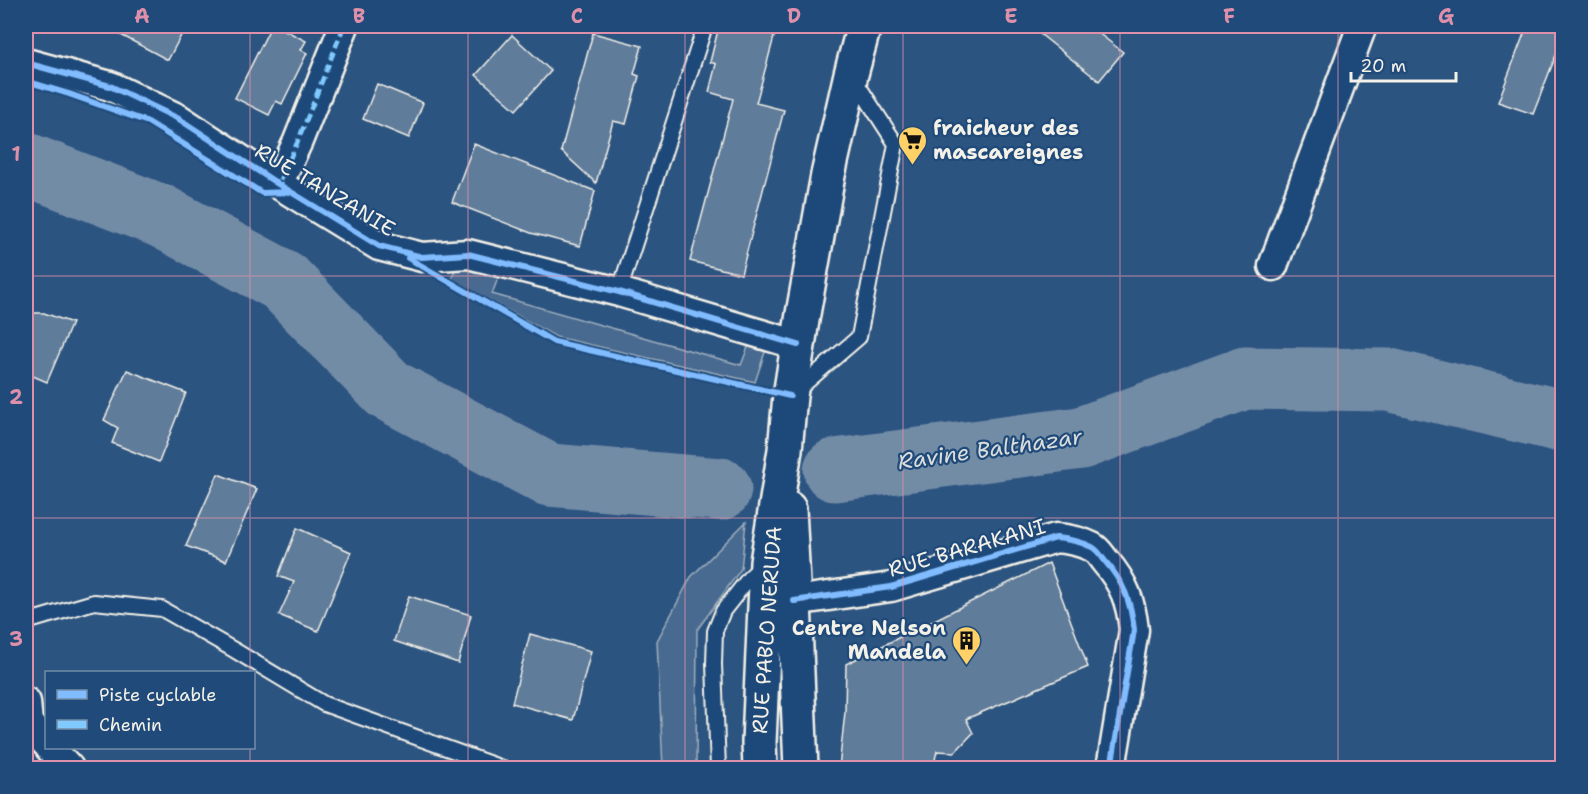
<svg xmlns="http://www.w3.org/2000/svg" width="1588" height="794" viewBox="0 0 1588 794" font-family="'Shantell Sans',sans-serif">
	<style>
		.green { fill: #496b90; stroke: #9eaebc; stroke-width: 1.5 }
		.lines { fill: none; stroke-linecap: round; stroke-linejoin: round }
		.river { stroke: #738ca6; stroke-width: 63 }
		.building { fill: #5e7b9a; stroke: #f4f1e8; stroke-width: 1.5 }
		.service-casing { stroke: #f4f1e8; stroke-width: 18 }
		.minor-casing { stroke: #f4f1e8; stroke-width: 33 }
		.secondary-casing { stroke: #f4f1e8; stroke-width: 38 }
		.service { stroke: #1f4a7a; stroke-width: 14 }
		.minor { stroke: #1f4a7a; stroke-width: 28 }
		.secondary { stroke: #1f4a7a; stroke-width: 33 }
		.quiet { stroke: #80caff; stroke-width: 4.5; stroke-dasharray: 9 4.5; stroke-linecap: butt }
		.cycleway-casing { stroke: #1f4a7a; stroke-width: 10 }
		.cycleway { stroke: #80bcff; stroke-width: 6 }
		.grid { fill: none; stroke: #de8fa9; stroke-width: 1.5; stroke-opacity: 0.55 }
		.labels { text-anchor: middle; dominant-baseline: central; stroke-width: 4.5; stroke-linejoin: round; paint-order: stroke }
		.poi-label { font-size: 21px; font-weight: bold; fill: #f4f1e8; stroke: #1f4a7a; text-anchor: start }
		.street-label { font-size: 21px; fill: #f4f1e8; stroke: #1f4a7a }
		.water-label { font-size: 22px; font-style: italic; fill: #dadddb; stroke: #1f4a7a }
		.neatline { fill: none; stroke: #de8fa9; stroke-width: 2 }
		.grid-label { font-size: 20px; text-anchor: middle; font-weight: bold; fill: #de8fa9 }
	</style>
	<rect width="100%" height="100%" fill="#2c5481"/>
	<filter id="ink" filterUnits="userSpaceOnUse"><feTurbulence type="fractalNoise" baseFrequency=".0167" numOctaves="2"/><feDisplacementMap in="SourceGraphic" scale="12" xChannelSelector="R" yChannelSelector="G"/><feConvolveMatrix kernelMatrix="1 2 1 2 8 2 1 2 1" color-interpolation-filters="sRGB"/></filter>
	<g filter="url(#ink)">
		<path class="green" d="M457,262L500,273L492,294L741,365L750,342L767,346L755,382L556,337L452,279Z
			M746,522L741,569L697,630L696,768H663L657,641L691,577Z"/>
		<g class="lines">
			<path class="river" d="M26,164L161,216L283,281L389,390L549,475L720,489
				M835,470L1081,438L1245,378L1389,380L1562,421"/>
		</g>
		<path class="building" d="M104,26H186L168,60Z
			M271,26H277L306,41L301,50L307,53L282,104L276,101L269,115L235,98Z
			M719,26H777L756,103L784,110L741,274L690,261L733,99L709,92L716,64L710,62Z
			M1030,26H1089L1123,52L1099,81Z
			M1527,26H1563V37L1533,114L1498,102Z
			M593,33L642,46L634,74L639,76L626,124L613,121L596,183L561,151Z
			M512,35L551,71L516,110L476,75Z
			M377,84L423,103L409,138L363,119Z
			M474,144L595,191L580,246L531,233L452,202Z
			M33,313H44L72,323L47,382L26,373V316L31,318Z
			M127,370L186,393L159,462L112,443L118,428L104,420Z
			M218,474L257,489L226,561L186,546Z
			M297,528L351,552L318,631L279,615L294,582L278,576Z
			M1049,563L1088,667L966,719L973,733L955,752L937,751L933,768H839L845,712L846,664Z
			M409,596L471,615L458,663L394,641Z
			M530,634L591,651L573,720L512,703Z"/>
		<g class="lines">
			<defs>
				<path id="service" d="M619,292L705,26
					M796,391L859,337L896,144L854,79
					M26,622L94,602L162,609L234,650L324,704L502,768
					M718,768L714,664L715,631L723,611L749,578L763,565"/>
				<path id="minor" d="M26,63L110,86L179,119L278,184L379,246L422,257L468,254L619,292L798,345
					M278,184L298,141L344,26
					M1273,266L1362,26
					M794,601L891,587L1056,538C1069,539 1080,541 1092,547C1098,550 1101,556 1105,561C1124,583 1131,602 1134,630L1111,768
					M26,702L28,723L46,743
					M50,748L69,768"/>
				<path id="secondary" d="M789,509L794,601L801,768
					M760,768L759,742L767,562L785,450L790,396L803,314L828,175L851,74L864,26"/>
			</defs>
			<use href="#service" class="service-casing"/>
			<use href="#minor" class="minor-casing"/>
			<use href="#secondary" class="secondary-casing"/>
			<use href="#service" class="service"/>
			<use href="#minor" class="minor"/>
			<use href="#secondary" class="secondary"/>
			<path class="quiet" d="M278,184L298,141L344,26"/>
			<defs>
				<path id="cycleway" d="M26,63L110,86L179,119L278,184L379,246L422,257L468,254L619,292L798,345
					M26,81L69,94L148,122L262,193L290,192
					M408,258L554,342L790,396
					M794,601L891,587L1056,538C1069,539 1080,541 1092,547C1098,550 1101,556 1105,561C1124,583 1131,602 1134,630L1111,768"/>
			</defs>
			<use href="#cycleway" class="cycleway-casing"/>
			<use href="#cycleway" class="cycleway"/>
		</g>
	</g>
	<path class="grid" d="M250,26V672M468,26V768M685,26V768M903,26V768M1120,26V768M1338,26V768M26,276H1562M26,518H1562M250,748V768"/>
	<defs>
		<symbol id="supermarket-pin" viewBox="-11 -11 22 30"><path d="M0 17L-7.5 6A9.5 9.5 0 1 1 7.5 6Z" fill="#ffd166" stroke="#1f4a7a"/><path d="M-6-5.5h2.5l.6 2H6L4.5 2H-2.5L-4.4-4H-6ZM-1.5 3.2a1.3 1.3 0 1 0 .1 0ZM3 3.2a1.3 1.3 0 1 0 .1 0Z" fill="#111"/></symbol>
		<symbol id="building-pin" viewBox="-11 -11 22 30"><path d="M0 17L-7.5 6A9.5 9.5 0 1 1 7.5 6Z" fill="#ffd166" stroke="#1f4a7a"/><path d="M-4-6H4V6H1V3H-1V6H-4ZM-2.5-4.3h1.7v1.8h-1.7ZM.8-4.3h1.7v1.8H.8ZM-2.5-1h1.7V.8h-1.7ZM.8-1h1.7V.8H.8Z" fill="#111"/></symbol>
	</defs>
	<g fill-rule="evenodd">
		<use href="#supermarket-pin" x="896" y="124" width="33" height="45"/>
		<use href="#building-pin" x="950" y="624" width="33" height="45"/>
	</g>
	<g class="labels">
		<g class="poi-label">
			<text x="933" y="128">fraicheur des<tspan x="933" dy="24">mascareignes</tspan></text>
			<text x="946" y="628" text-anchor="end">Centre Nelson<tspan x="946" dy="24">Mandela</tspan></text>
		</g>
		<g class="street-label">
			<text transform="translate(325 190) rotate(31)">RUE TANZANIE</text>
			<text transform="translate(967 548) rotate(-16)">RUE BARAKANI</text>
			<text transform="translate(767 630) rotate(-86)">RUE PABLO NERUDA</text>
		</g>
		<g class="water-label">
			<text transform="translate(990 449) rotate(-8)">Ravine Balthazar</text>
		</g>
	</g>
	<rect width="1588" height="794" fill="none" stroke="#1f4a7a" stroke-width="66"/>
	<rect x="45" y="671" width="210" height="78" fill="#1f4a7a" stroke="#748da6" stroke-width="1.5"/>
	<rect x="57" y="690" width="30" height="9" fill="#80bcff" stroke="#748da6" stroke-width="1.5"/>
	<text x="99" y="701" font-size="18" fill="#f4f1e8">Piste cyclable</text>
	<rect x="57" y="720" width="30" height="9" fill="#80caff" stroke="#748da6" stroke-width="1.5"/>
	<text x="99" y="731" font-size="18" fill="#f4f1e8">Chemin</text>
	<path d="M1351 72v9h105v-9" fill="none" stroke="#f4f1e8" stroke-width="3"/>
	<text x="1360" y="72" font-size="18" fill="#f4f1e8" stroke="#1f4a7a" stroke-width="4.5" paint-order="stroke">20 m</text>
	<rect x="33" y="33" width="1522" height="728" class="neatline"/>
	<g class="grid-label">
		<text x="142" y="23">A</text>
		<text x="359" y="23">B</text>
		<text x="577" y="23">C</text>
		<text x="794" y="23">D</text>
		<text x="1011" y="23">E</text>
		<text x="1229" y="23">F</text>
		<text x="1446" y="23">G</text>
		<text x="16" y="161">1</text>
		<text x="16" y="404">2</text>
		<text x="16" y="646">3</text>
	</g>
</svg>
